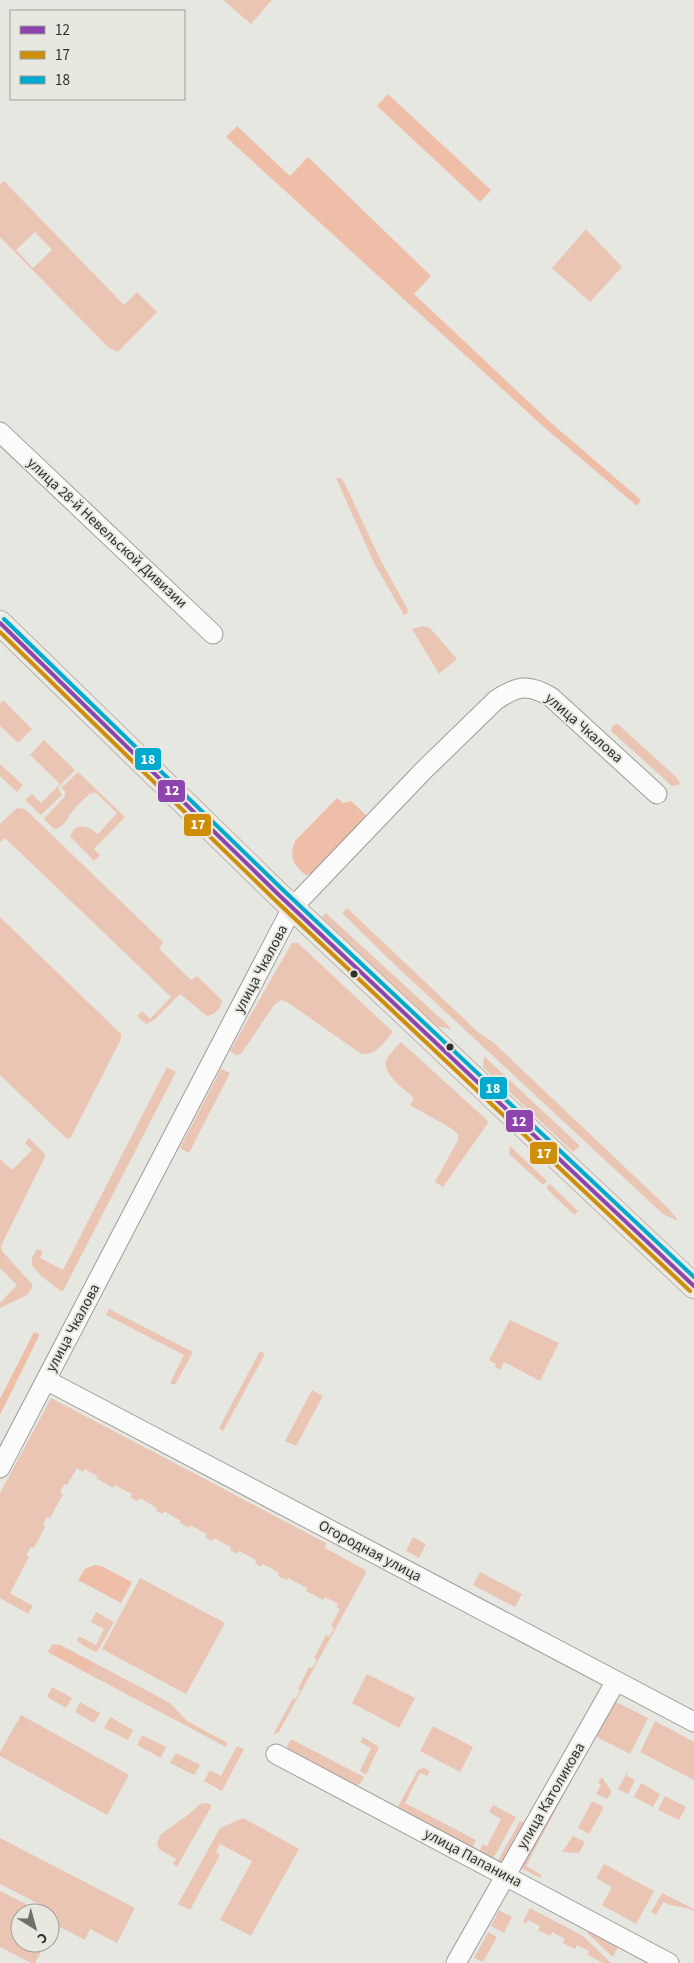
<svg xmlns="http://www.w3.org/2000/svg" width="694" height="1963" viewBox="0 0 694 1963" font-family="'Source Sans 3',sans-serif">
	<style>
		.green { fill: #ebc5b4; fill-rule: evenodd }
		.forest { fill: #efbea8 }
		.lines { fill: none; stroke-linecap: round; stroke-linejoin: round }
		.minor-casing { stroke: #9c9c99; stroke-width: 21 }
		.major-casing { stroke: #b9b3a9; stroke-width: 26 }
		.minor { stroke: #fbfbfb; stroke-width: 19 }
		.major { stroke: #f0ede8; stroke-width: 24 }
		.bus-1-casing { stroke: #e8e8e1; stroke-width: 8 }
		.bus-2-casing { stroke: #e8e8e1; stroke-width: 8 }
		.bus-3-casing { stroke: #e8e8e1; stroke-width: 8 }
		.bus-1 { stroke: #8e44ad; stroke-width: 4 }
		.bus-2 { stroke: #cf8e09; stroke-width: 4 }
		.bus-3 { stroke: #00a9ce; stroke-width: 4 }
		.bus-dot { fill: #30302e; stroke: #e8e8e1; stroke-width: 2 }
		.labels { text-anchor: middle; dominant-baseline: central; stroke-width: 4; stroke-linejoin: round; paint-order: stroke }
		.street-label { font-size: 15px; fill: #30302e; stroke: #e8e8e1 }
		.line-badge { stroke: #e8e8e1; stroke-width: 2 }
		.badge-label { font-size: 14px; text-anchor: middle; font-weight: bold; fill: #fff }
	</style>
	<rect width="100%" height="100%" fill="#e7e7e2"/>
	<path class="green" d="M223,0H272L251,24Z
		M4,181L124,305L137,292L157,312L118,352L109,348L0,237V184ZM35,232L52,250L33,268L16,250Z
		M586,229L622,267L590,302L552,268Z
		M336,478H340L344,482L381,561L408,610L407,614L404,615L374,563Z
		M423,626L430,628L457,659L439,674L412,629Z
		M3,700L32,729L18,743L0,726V704Z
		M618,724L677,778L680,783L678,785L672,786L611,731L613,725Z
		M44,740L75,770L58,788L62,795L41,815L25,800L32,794L41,803L60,784L30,755Z
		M0,764L23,785L17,792L0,776Z
		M78,772L125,817L94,849L100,855L94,861L70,836L75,828C85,824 90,828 98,834L117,813L95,792L93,794L91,793C84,799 76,806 71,813C66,821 64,827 54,829L44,819L65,796V791L61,788Z
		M17,808L25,809L163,942L159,949L191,980L197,976L222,1000C221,1009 215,1015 207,1016L180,994L154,1020L146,1024L137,1016L142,1011L150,1019L171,997L5,838L0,842V824Z
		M347,908L478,1032L494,1043L670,1210L678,1221L663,1214L395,965L342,913Z
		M326,913L328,915L452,1029L433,1026L322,920L321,918Z
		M0,917L121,1034V1039L71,1137L67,1139L0,1075Z
		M292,943H298L393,1032C385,1041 374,1059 360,1053L287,1002L281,1000L274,1005L241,1054L236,1055L230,1051Z
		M401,1042L487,1120L488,1123L443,1187L435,1182L458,1140V1134L452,1129L410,1105L414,1098C405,1090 382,1074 386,1061C389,1054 396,1047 401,1042Z
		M484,1056L580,1146L573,1152L483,1067Z
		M167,1067L176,1072L63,1291H61L41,1276L32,1265V1258L37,1249L43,1251L40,1258L63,1270Z
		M221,1069L230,1073L189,1153L180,1148Z
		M29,1138L44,1153L45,1157L1,1246L2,1251L32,1284V1288L27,1295L0,1308V1303L17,1285L0,1268V1159L12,1170L32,1150L25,1143Z
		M510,1146L547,1181L543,1185L509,1154Z
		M550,1184L578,1211L574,1215L546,1188Z
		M109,1309L193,1352L175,1385L170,1383L184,1355L106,1315Z
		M510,1320L559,1343L540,1381L504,1362L500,1370L495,1367L496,1364L489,1360Z
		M260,1351L265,1354L223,1431L219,1428Z
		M312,1390L323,1396L296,1446L285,1441Z
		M51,1398L326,1543L325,1548L365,1570L366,1573L279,1732L273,1735L293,1698L296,1699L300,1690L298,1689L309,1667L312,1668L317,1660L314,1658L326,1635L329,1637L334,1628L331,1626L340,1609L336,1607L338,1604L325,1597L323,1600L306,1591L307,1588L288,1578L287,1580L278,1576L279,1573L263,1564L261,1567L255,1563L256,1560L239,1551L237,1554L230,1550L231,1547L214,1538L212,1541L205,1537L207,1534L190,1525L189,1528L180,1523L181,1521L164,1511L163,1514L156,1511L157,1508L140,1498L138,1501L130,1497L132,1494L115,1485L113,1488L96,1478L97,1476L85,1469L83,1472L77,1468L67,1485L64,1484L60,1492L63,1494L50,1518L47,1517L43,1525L45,1527L34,1548L31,1547L26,1555L29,1557L10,1593L33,1606L28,1614L0,1598V1493Z
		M413,1537L426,1544L419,1558L406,1551Z
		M480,1572L522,1594L515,1607L473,1585Z
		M140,1578L225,1623L186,1694L102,1649Z
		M96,1612L114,1622L99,1649L96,1652L82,1645L77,1640L79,1636L96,1645L104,1629L91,1622Z
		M53,1644L61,1645L170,1703L187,1721L228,1743L226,1747L49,1653L47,1652Z
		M367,1674L415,1698L399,1728L352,1703Z
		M52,1687L72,1698L66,1708L47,1697Z
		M614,1701L648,1718L630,1754L595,1736L526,1866L542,1875L540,1878L521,1868L520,1865Z
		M80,1702L100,1713L94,1723L75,1712Z
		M21,1715L129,1775L107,1815L0,1756V1752Z
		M110,1717L133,1730L128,1740L104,1728Z
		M655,1721L694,1742V1780L640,1752Z
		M433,1726L473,1747L460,1772L420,1751Z
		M142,1735L166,1747L161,1758L137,1745Z
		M363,1737L379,1747L366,1775L360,1771L371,1748L360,1742Z
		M291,1739L364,1777L360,1784L356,1785L288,1749L287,1746Z
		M237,1746L244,1749L222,1791L204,1781L210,1770L221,1776Z
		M176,1753L200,1765L194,1775L170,1763Z
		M424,1768L430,1771L427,1776L420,1773L405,1803L476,1840L471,1850L396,1810L418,1770Z
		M629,1769L627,1776L635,1780L628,1794L618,1789Z
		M602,1777L612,1792L607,1799L596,1794L601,1785L598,1783Z
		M641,1783L660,1794L653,1807L634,1797Z
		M665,1796L686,1807L679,1820L658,1810Z
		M592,1801L604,1807L589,1834L578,1828Z
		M207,1803L211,1805V1807L177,1867L173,1864L176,1859L159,1849L157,1843L160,1835L189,1814L200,1804Z
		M493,1805L516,1817L492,1861L478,1854L483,1844L487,1846L501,1819L489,1812Z
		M243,1818L299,1849L251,1936L220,1920L252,1861L220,1844L216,1852L220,1855L190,1910L178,1904L220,1828Z
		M520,1821L529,1826L506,1869L496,1864Z
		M573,1836L585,1842L579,1853L562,1852Z
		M0,1838L135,1908L117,1943L90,1929L85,1940L58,1926L50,1918V1913H46L37,1903L0,1884Z
		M604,1864L654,1891L636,1924L602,1905L612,1887L596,1878Z
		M0,1891L34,1908L38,1913H20V1943H46L35,1963H31L0,1947Z
		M662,1893L694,1909V1911C682,1905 677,1909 663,1902L656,1915L651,1912Z
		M530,1908L583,1936L611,1963H603L588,1955L589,1951L577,1945L575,1949L563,1943L565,1939L552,1932L550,1936L538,1930L540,1926L528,1920L526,1924L523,1922Z
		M499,1910L512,1917L504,1933L491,1926Z
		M593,1928L620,1943L613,1957L587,1933Z
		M488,1932L497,1937L483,1962L474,1958Z"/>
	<path class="forest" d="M388,94L491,190L480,202L377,106Z
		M237,126L290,176L308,157L431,276L414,294L550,422L641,500L637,506L545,428L226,137Z
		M337,798L343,803L351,801L367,816L313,874L306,875C293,865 289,857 295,841Z
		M34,1332L39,1334V1336L0,1415V1399Z
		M95,1565L101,1566L132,1582L121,1603L78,1580L85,1569Z
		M60,1646L90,1662L93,1666L88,1672H86L55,1655V1651Z"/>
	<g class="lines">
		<defs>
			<path id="minor" d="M0,432L213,634
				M46,1380L694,1722
				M0,1468L292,908L423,771L496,700C517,686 528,683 551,697L657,794
				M276,1754L669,1963
				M456,1963L616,1681"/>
			<path id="major" d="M0,623L279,895L694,1286"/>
		</defs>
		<use href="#minor" class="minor-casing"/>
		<use href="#major" class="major-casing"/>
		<use href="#minor" class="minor"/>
		<use href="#major" class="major"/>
		<defs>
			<path id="bus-1" d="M0,623L279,895L694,1286"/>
			<path id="bus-2" d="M0,632L275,900L690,1291"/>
			<path id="bus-3" d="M4,619L283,890L694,1277"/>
		</defs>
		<use href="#bus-1" class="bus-1-casing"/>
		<use href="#bus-2" class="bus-2-casing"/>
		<use href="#bus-3" class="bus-3-casing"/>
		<use href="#bus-1" class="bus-1"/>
		<use href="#bus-2" class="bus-2"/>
		<use href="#bus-3" class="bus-3"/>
	</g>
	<g class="bus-dot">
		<circle cx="354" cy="974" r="4.5"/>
		<circle cx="450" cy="1047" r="4.5"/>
	</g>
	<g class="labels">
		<g class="street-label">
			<text transform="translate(107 533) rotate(43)">улица 28-й Невельской Дивизии</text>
			<text transform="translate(584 728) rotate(41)">улица Чкалова</text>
			<text transform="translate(261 969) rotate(-62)">улица Чкалова</text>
			<text transform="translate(73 1328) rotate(-62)">улица Чкалова</text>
			<text transform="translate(370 1551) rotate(28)">Огородная улица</text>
			<text transform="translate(551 1796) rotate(-60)">улица Католикова</text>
			<text transform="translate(473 1858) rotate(28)">улица Папанина</text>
		</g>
	</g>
	<g class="line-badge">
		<rect x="134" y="747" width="28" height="24" rx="5" fill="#00a9ce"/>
		<rect x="157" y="779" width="29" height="24" rx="5" fill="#8e44ad"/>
		<rect x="183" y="813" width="29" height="24" rx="5" fill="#cf8e09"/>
		<rect x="479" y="1076" width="29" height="24" rx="5" fill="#00a9ce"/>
		<rect x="505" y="1109" width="29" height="24" rx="5" fill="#8e44ad"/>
		<rect x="529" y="1141" width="29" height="24" rx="5" fill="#cf8e09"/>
	</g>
	<g class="badge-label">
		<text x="148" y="764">18</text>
		<text x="172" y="795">12</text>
		<text x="198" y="829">17</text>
		<text x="493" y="1093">18</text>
		<text x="519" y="1126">12</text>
		<text x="544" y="1158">17</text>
	</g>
	<rect x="10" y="10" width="175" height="90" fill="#e8e8e1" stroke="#9e9e99"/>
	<rect x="20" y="26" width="25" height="8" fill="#8e44ad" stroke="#9e9e99"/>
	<text x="55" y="35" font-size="15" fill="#30302e">12</text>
	<rect x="20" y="51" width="25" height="8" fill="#cf8e09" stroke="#9e9e99"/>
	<text x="55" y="60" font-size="15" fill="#30302e">17</text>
	<rect x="20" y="76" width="25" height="8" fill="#00a9ce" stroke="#9e9e99"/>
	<text x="55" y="85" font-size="15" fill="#30302e">18</text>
	<g transform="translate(35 1928) rotate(143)"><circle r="24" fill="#e8e8e1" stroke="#9e9e99"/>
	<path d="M0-4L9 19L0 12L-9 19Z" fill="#70706d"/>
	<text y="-8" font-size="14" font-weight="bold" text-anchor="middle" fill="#30302e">С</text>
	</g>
</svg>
